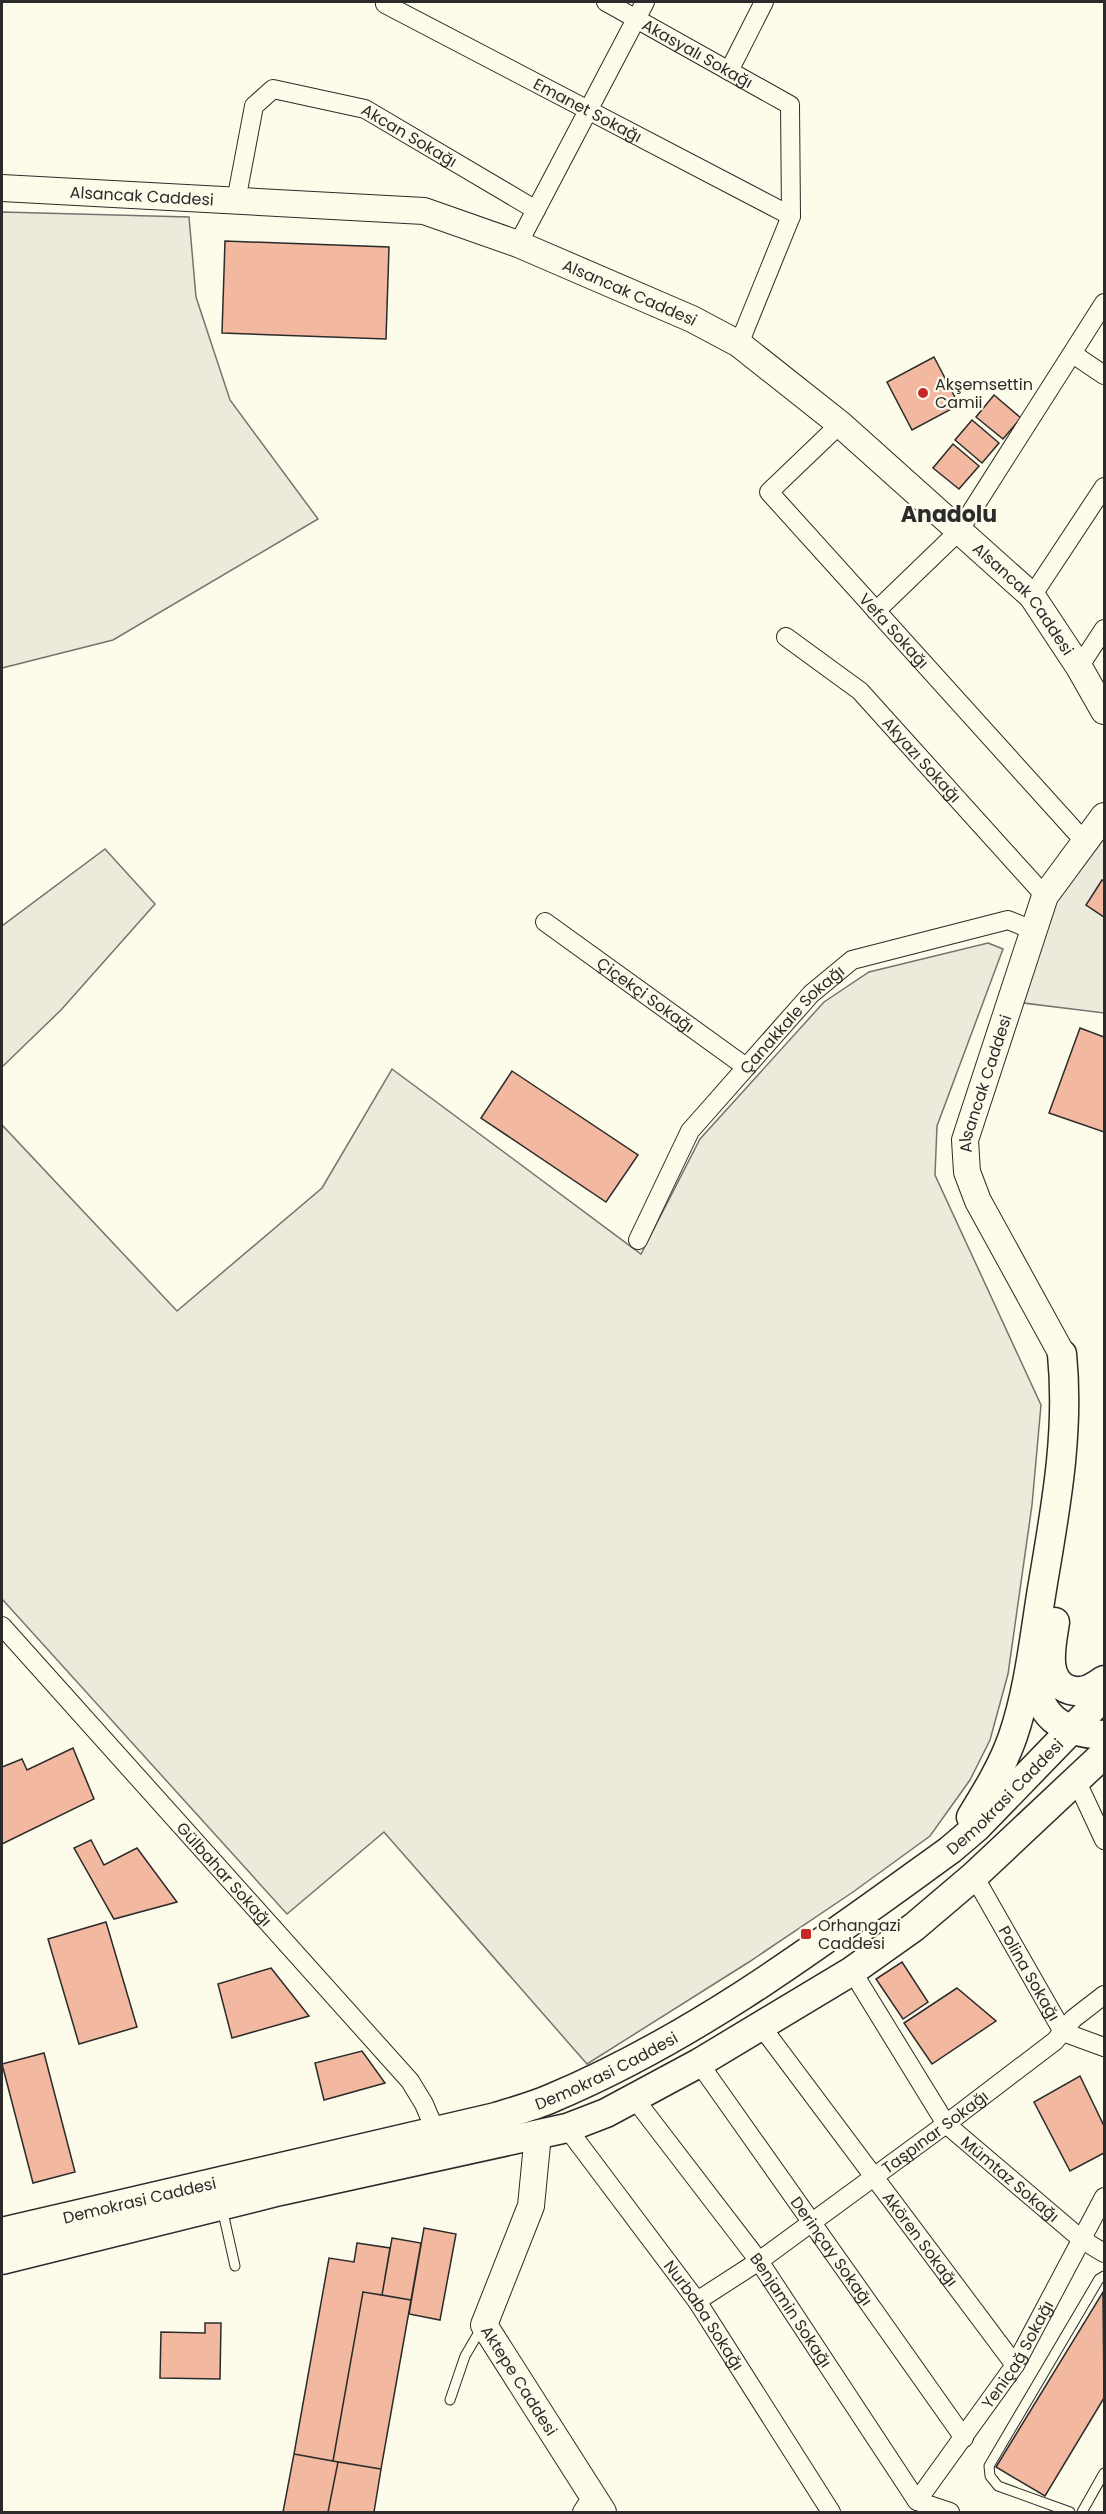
<svg xmlns="http://www.w3.org/2000/svg" width="1106" height="2514" viewBox="0 0 1106 2514" font-family="Poppins,sans-serif">
	<style>
		.green { fill: #ecebdb; stroke: #74746e; stroke-width: 1.5 }
		.building { fill: #f2b8a0; stroke: #2b2b2b; stroke-width: 1.5 }
		.lines { fill: none; stroke-linecap: round; stroke-linejoin: round }
		.lane-casing { stroke: #2b2b2b; stroke-width: 11 }
		.street-casing { stroke: #2b2b2b; stroke-width: 20 }
		.secondary-casing { stroke: #2b2b2b; stroke-width: 28 }
		.primary-casing { stroke: #2b2b2b; stroke-width: 31 }
		.lane { stroke: #fdfbea; stroke-width: 9 }
		.street { stroke: #fdfbea; stroke-width: 18 }
		.secondary { stroke: #fdfbea; stroke-width: 26 }
		.primary { stroke: #fdfbea; stroke-width: 28 }
		.poi-dot { fill: #c62828; stroke: #fdfbea; stroke-width: 2 }
		.labels { text-anchor: middle; dominant-baseline: central; stroke-width: 4.5; stroke-linejoin: round; paint-order: stroke }
		.street-label { font-size: 16px; fill: #2b2b2b; stroke: #fdfbea }
		.poi-label { font-size: 16px; fill: #2b2b2b; stroke: #fdfbea; text-anchor: start }
		.district-label { font-size: 22px; font-weight: bold; fill: #2b2b2b; stroke: #fdfbea }
	</style>
	<rect width="100%" height="100%" fill="#fdfbea"/>
	<path class="green" d="M2,212L189,217L196,297L230,400L318,519L113,640L2,668Z
		M1104,834V1013L1015,1002L1057,899Z
		M105,849L155,904L61,1010L2,1067V926Z
		M988,943L1003,949L937,1126L935,1175L1041,1405L1032,1505L1008,1674L990,1740L970,1780L930,1836L853,1892L749,1962L587,2064L384,1832L287,1914L2,1599V1125L177,1311L322,1188L392,1069L641,1254L700,1139L824,1002L869,972Z"/>
	<path class="building" d="M225,241L389,247L386,339L222,333Z
		M934,357L959,405L912,430L887,382Z
		M994,395L1021,418L1003,439L976,417Z
		M972,420L999,443L982,463L955,440Z
		M953,444L979,466L959,489L933,468Z
		M1102,880L1104,881V917L1086,905Z
		M1080,1028L1104,1037V1132L1049,1113Z
		M512,1071L638,1155L606,1202L481,1118Z
		M73,1748L94,1799L2,1844V1767L22,1759L27,1770Z
		M91,1840L104,1865L137,1848L177,1902L114,1919L74,1848Z
		M106,1922L137,2027L79,2044L48,1939Z
		M902,1962L928,2002L903,2019L876,1979Z
		M271,1968L309,2016L232,2038L218,1984Z
		M957,1988L996,2021L932,2064L904,2023Z
		M362,2051L385,2083L324,2100L315,2063Z
		M44,2053L75,2172L33,2183L2,2064Z
		M1080,2076L1104,2126V2153L1070,2171L1034,2102Z
		M424,2228L456,2234L440,2320L409,2314Z
		M392,2238L421,2243L411,2300L382,2295Z
		M357,2243L390,2248L382,2295L363,2292L333,2461L294,2454L329,2258L354,2262Z
		M363,2292L411,2300L381,2469L333,2461Z
		M1103,2292L1104,2398L1045,2496L996,2467Z
		M205,2323H221L220,2379L160,2378L161,2332L205,2333Z
		M294,2454L338,2462L328,2512H283Z
		M338,2462L381,2469L374,2512H328Z"/>
	<g class="lines">
		<defs>
			<path id="lane" d="M222,2208L235,2266
				M450,2400L465,2356L482,2327
				M1070,2512L998,2486L990,2476L989,2466L1099,2279L1104,2276
				M1082,2512L1104,2473"/>
			<g id="street">
				<path id="s1" d="M386,2L385,4L791,216"/>
				<path id="s2" d="M606,2L790,105L791,216L739,344"/>
				<path d="M729,71L764,2"/>
				<path id="s3" d="M236,201L254,106L273,89L365,109L536,210"/>
				<path d="M518,244L645,2"/>
				<path d="M1073,354L1104,375"/>
				<path id="s4" d="M840,424L769,492L1085,842"/>
				<path d="M1032,596L1104,487"/>
				<path d="M876,611L959,531L1104,303"/>
				<path id="s5" d="M786,637L860,691L1045,896"/>
				<path d="M1079,667L1104,629"/>
				<path id="s6" d="M545,922L746,1067"/>
				<path id="s7" d="M638,1240L690,1131L811,994L852,960L1008,920L1033,930"/>
				<path id="s8" d="M2,1626L410,2081L424,2104L435,2130"/>
				<path d="M1077,1782L1104,1840"/>
				<path id="s9" d="M974,1876L1063,2032L1104,2047"/>
				<path id="s10" d="M852,1971L946,2124L1081,2239L1104,2253"/>
				<path id="s11" d="M761,2026L1015,2365"/>
				<path id="s12" d="M699,2063L964,2438"/>
				<path id="s13" d="M634,2098L759,2261L917,2501L950,2512"/>
				<path id="s14" d="M567,2128L697,2301L831,2512"/>
				<path id="s15" d="M697,2301L759,2261L946,2124L1055,2041L1073,2019L1104,1995"/>
				<path id="s16" d="M917,2501L1015,2365L1104,2197"/>
				<path d="M582,2512L593,2495"/>
			</g>
			<g id="secondary">
				<path id="s17" d="M2,188L424,211L518,244L692,319L739,344L840,424L1032,596L1079,667L1104,711"/>
				<path id="s18" d="M1062,1354L978,1201L967,1172L965,1140L1045,896L1104,816"/>
				<path id="s19" d="M538,2134L531,2206L484,2325L603,2512"/>
			</g>
			<g id="primary">
				<path d="M1055,1622C1052,1643 1042,1682 1070,1690C1084,1694 1094,1687 1104,1680"/>
				<path d="M1033,1670C1037,1716 1060,1733 1104,1735"/>
				<path d="M971,1817C987,1791 1003,1765 1013,1736C1029,1689 1034,1638 1042,1589C1055,1511 1070,1434 1062,1354"/>
				<path id="s20" d="M2,2232L496,2117C515,2111 534,2106 552,2098C697,2037 824,1941 950,1850L977,1827L1104,1696"/>
				<path d="M2,2260L280,2191L567,2128L606,2113L699,2063L852,1971L914,1927L974,1876L1104,1754"/>
			</g>
		</defs>
		<use href="#lane" class="lane-casing"/>
		<use href="#street" class="street-casing"/>
		<use href="#secondary" class="secondary-casing"/>
		<use href="#primary" class="primary-casing"/>
		<use href="#lane" class="lane"/>
		<use href="#street" class="street"/>
		<use href="#secondary" class="secondary"/>
		<use href="#primary" class="primary"/>
	</g>
	<g class="poi-dot">
		<circle cx="923" cy="393" r="6"/>
		<rect x="800" y="1928" width="12" height="12" rx="3"/>
	</g>
	<g class="labels">
		<g class="street-label">
			<text stroke="none"><textPath href="#s2" startOffset="105">Akasyalı Sokağı</textPath></text>
			<text stroke="none"><textPath href="#s1" startOffset="231">Emanet Sokağı</textPath></text>
			<text stroke="none"><textPath href="#s3" startOffset="268">Akcan Sokağı</textPath></text>
			<text stroke="none"><textPath href="#s17" startOffset="140">Alsancak Caddesi</textPath></text>
			<text stroke="none"><textPath href="#s17" startOffset="644">Alsancak Caddesi</textPath></text>
			<text stroke="none"><textPath href="#s17" startOffset="1148">Alsancak Caddesi</textPath></text>
			<text stroke="none"><textPath href="#s4" startOffset="285">Vefa Sokağı</textPath></text>
			<text stroke="none"><textPath href="#s5" startOffset="184">Akyazı Sokağı</textPath></text>
			<text stroke="none"><textPath href="#s6" startOffset="124">Çiçekçi Sokağı</textPath></text>
			<text stroke="none"><textPath href="#s7" startOffset="272">Çanakkale Sokağı</textPath></text>
			<text stroke="none"><textPath href="#s18" startOffset="297">Alsancak Caddesi</textPath></text>
			<text stroke="none"><textPath href="#s20" startOffset="1113">Demokrasi Caddesi</textPath></text>
			<text stroke="none"><textPath href="#s8" startOffset="333">Gülbahar Sokağı</textPath></text>
			<text stroke="none"><textPath href="#s9" startOffset="112">Polina Sokağı</textPath></text>
			<text stroke="none"><textPath href="#s20" startOffset="627">Demokrasi Caddesi</textPath></text>
			<text stroke="none"><textPath href="#s15" startOffset="292">Taşpınar Sokağı</textPath></text>
			<text stroke="none"><textPath href="#s10" startOffset="264">Mümtaz Sokağı</textPath></text>
			<text stroke="none"><textPath href="#s20" startOffset="141">Demokrasi Caddesi</textPath></text>
			<text stroke="none"><textPath href="#s11" startOffset="266">Akören Sokağı</textPath></text>
			<text stroke="none"><textPath href="#s12" startOffset="230">Derinçay Sokağı</textPath></text>
			<text stroke="none"><textPath href="#s13" startOffset="264">Benjamin Sokağı</textPath></text>
			<text stroke="none"><textPath href="#s14" startOffset="232">Nurbaba Sokağı</textPath></text>
			<text stroke="none"><textPath href="#s16" startOffset="178">Yeniçağ Sokağı</textPath></text>
			<text stroke="none"><textPath href="#s19" startOffset="266">Aktepe Caddesi</textPath></text>
		</g>
		<g class="poi-label">
			<text x="935" y="384">Akşemsettin<tspan x="935" dy="18">Camii</tspan></text>
			<text x="818" y="1925">Orhangazi<tspan x="818" dy="18">Caddesi</tspan></text>
		</g>
		<g class="district-label">
			<text x="949" y="514">Anadolu</text>
		</g>
	</g>
	<rect width="1106" height="2514" fill="none" stroke="#2b2b2b" stroke-width="6"/>
</svg>
